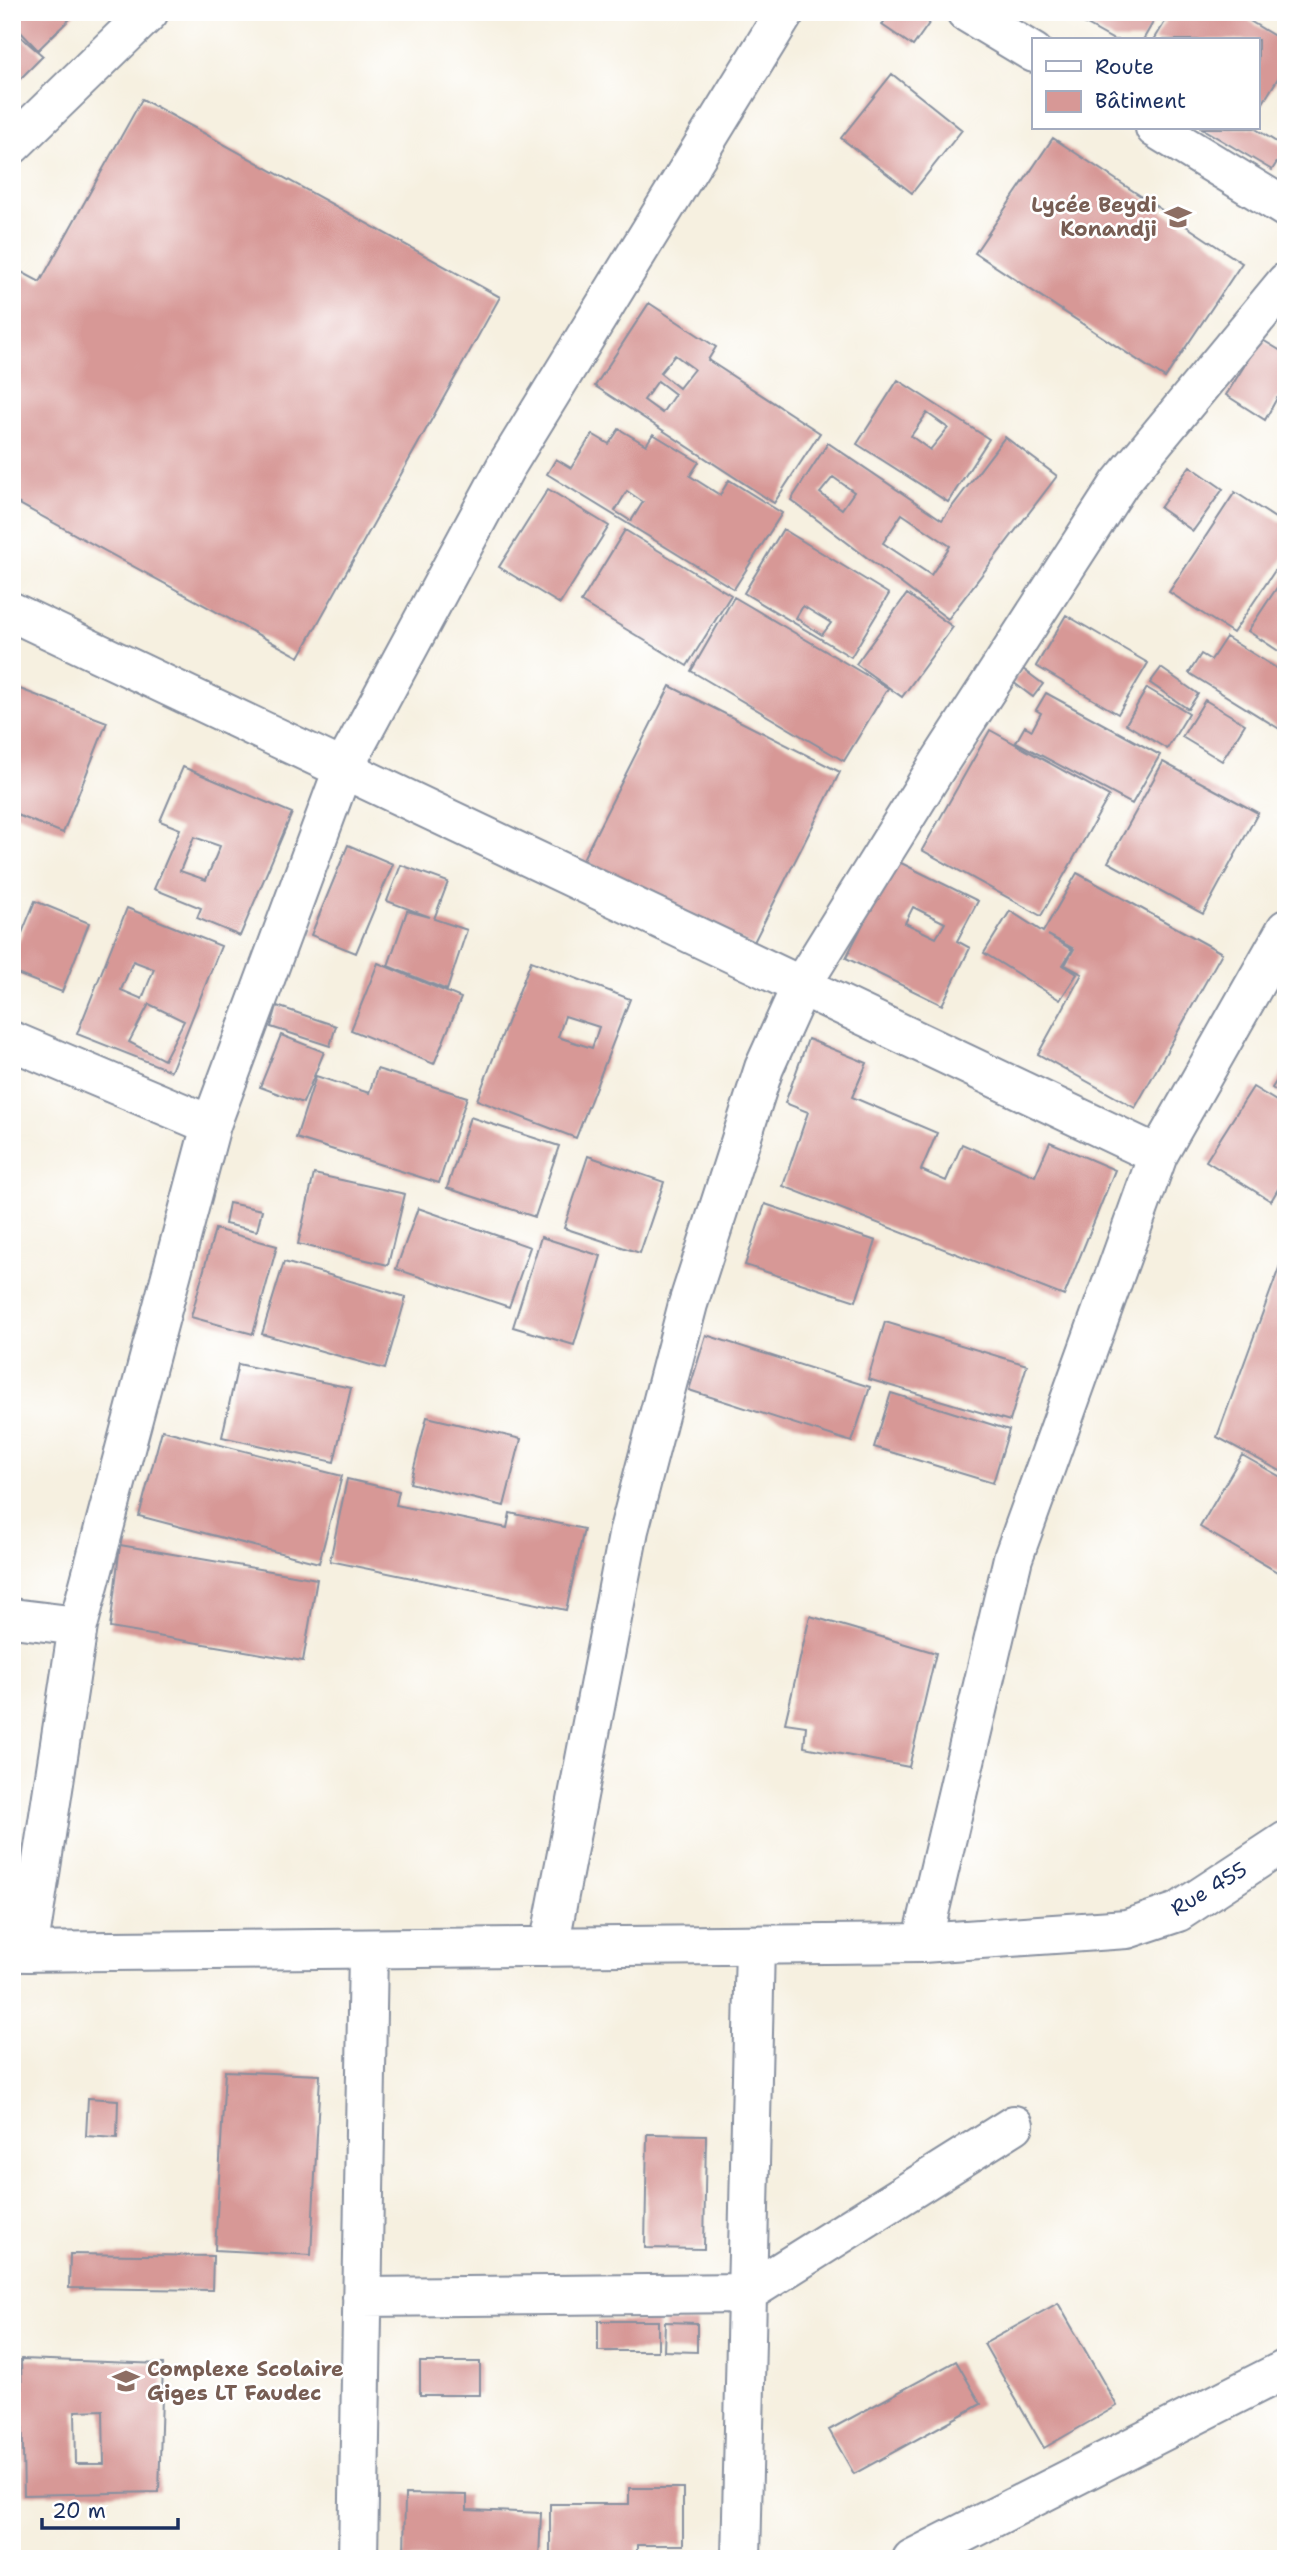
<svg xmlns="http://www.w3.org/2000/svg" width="1298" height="2571" viewBox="0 0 1298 2571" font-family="'Shantell Sans',sans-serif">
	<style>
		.building { fill: #d79896; fill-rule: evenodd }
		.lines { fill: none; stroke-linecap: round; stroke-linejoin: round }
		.minor-casing { stroke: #88909f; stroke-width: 42 }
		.tertiary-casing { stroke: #88909f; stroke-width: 42 }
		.minor { stroke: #fff; stroke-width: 38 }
		.tertiary { stroke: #fff; stroke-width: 38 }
		.labels { text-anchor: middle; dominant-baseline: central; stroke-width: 5; stroke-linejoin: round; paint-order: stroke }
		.education-label { font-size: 21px; font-weight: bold; fill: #785e54; stroke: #fff; text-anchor: end }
		.street-label { font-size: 21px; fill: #1b2f5e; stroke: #fff }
	</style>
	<rect width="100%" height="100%" fill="#fff"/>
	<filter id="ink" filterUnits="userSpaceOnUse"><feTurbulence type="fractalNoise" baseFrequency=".0143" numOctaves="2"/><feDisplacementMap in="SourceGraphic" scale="14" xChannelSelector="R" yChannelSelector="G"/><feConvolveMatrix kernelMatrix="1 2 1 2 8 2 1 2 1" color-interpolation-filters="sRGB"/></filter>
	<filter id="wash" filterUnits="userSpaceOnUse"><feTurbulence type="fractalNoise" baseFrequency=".00686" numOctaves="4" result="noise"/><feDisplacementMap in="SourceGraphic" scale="28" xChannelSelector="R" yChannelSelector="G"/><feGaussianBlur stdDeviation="1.57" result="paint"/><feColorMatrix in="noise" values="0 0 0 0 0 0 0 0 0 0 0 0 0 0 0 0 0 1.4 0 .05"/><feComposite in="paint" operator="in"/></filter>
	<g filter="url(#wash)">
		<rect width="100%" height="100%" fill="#f6f0e0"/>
		<g id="blocks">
			<path class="building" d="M12,12H77L38,50L12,23Z
				M890,12H916L930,22L913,46L882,25Z
				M1064,12H1159L1143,40H1114Z
				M1171,12H1235L1286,43V65L1258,111V40H1154Z
				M12,29L43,56L12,87Z
				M892,74L962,130L912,193L841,138Z
				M142,99L500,297L299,657L12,500V267L40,282Z
				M1201,128H1254L1286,148L1272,170Z
				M1053,138L1242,263L1165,378L975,253Z
				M649,303L716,347L708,360L820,433L774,503L595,386ZM675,355L694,369L679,388L660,373ZM658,381L675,394L662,413L644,400Z
				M1261,339L1286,354V402L1277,398L1265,420L1226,395Z
				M898,380L989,439L948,502L857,444ZM927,413L948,428L930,450L911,436Z
				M619,429L646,445L653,434L699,462L690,476L720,495L729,480L782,513L734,589L547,474L556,459L571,468L592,434L609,444ZM627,491L643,502L631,521L615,511Z
				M1005,437L1057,476L948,619L791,500L828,443L942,520ZM833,477L854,492L842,509L820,493ZM902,514L950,546L931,575L883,543Z
				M1190,466L1223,489L1193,531L1160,508Z
				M548,489L609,526L560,604L499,567Z
				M1235,492L1286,525V554L1233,633L1169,592Z
				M783,529L889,594L851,657L744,593ZM803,606L831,623L822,635L796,618Z
				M625,530L731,595L687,666L581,602Z
				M1286,574V591L1283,595L1286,596V656L1248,631Z
				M907,594L953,627L902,697L856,664Z
				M734,597L888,688L844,761L691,671Z
				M1066,615L1148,663L1118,714L1036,666Z
				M1226,637L1286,674V733L1189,673L1201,654L1211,660Z
				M1161,668L1198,694L1188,709L1150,683Z
				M1023,669L1043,684L1033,697L1013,682Z
				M12,686L107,722L63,833L12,813Z
				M670,686L840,772L752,946L582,861Z
				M1147,688L1189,713L1167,749L1126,724Z
				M1046,693L1160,755L1132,804L1016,742L1025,726L1032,730L1041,713L1036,710Z
				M1205,700L1245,724L1222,761L1182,737Z
				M990,730L1109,796L1041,916L922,850Z
				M1163,762L1258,813L1203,914L1108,862Z
				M183,767L292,813L240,936L197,918L201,908L154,889L180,829L160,821ZM194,837L220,846L206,880L180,871Z
				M348,845L393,864L356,953L311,935Z
				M895,860L978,901L957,941L970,948L942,1005L846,958ZM913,907L945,923L936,938L905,923Z
				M401,865L448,882L434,919L467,930L447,990L388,966L407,911L430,917L387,901Z
				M1077,873L1222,953L1135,1108L1038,1054L1082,974L1065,965L1074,949L1048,935L1072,950L1063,965L1077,974L1060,1000L984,953L1010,911L1043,932Z
				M35,901L89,923L62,992L12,972V958Z
				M127,908L221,946L171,1071L77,1034ZM133,961L154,969L142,999L121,990ZM149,1004L184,1021L164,1060L129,1042Z
				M531,961L630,999L576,1138L477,1100ZM565,1016L599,1027L592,1048L558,1037Z
				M378,963L461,998L434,1064L351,1030Z
				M277,1006L336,1026L330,1046L271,1027Z
				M281,1035L324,1052L303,1103L260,1087Z
				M808,1039L867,1063L852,1097L937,1133L921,1170L946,1181L962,1144L1035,1176L1050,1142L1115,1170L1064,1296L783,1186L808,1112L785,1103Z
				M1286,1066V1098L1272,1088Z
				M377,1069L467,1097L439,1183L296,1138L316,1076L369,1093Z
				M1253,1087L1286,1107V1180L1284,1179L1271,1201L1206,1161Z
				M470,1117L559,1146L535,1217L447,1188Z
				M588,1156L664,1182L640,1253L564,1228Z
				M314,1174L405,1194L388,1265L298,1244Z
				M229,1203L262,1210L257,1231L225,1224Z
				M765,1204L876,1241L856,1301L745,1265Z
				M418,1208L530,1247L509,1307L396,1269Z
				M215,1229L277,1246L253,1334L191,1317Z
				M541,1237L601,1256L574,1345L513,1327Z
				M1286,1249V1474L1217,1437Z
				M284,1262L406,1297L385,1369L262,1334Z
				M885,1322L1027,1365L1010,1421L868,1379Z
				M706,1335L870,1387L852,1442L689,1390Z
				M238,1364L351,1388L334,1462L222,1437Z
				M891,1393L1009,1430L993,1483L874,1447Z
				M427,1417L521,1439L504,1506L410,1483Z
				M162,1430L342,1476L319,1563L139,1516Z
				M1242,1455L1286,1480V1577L1200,1527Z
				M347,1479L399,1491L396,1505L507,1528L510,1513L584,1529L566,1610L330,1561Z
				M120,1545L317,1579L303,1661L110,1628Z
				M810,1616L936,1653L909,1767L804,1747L806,1726L785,1723Z
				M225,2071L320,2075L311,2255L215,2250Z
				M88,2098L118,2100L117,2138L86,2136Z
				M647,2134L706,2135L704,2249L645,2248Z
				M70,2254L213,2256L212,2290L69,2288Z
				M1058,2303L1117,2406L1044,2448L984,2344Z
				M598,2321H658V2351H598Z
				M665,2322L697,2323V2352L664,2351Z
				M21,2359L163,2364L159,2492L24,2495ZM103,2410L104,2464H76L75,2411Z
				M956,2361L981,2404L854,2474L829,2430Z
				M420,2362H480V2395H420Z
				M629,2488H683V2545H637V2559H550V2504H629Z
				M405,2494L467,2495V2510L541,2513L539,2559H404Z"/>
		</g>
	</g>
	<g filter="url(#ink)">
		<use href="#blocks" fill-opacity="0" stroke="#88909f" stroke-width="2"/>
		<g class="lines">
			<defs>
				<path id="minor" d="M966,12L1034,53
					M1155,128L1286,208
					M12,145L149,12
					M12,612L1158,1155
					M12,1041L211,1125
					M12,1618L78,1626
					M922,1943L1013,1558L1158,1155L1286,929
					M28,1952L78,1626L211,1125L343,769L505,468L785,12
					M362,2297L747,2293L1014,2125
					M358,2559L368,1949
					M741,2559L755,1945
					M912,2559L1286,2369"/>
				<path id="tertiary" d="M549,1947L629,1530L688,1304L764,1068L801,986L941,760L1120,483L1286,282
					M12,1952L922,1943L1127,1929L1178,1912L1286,1841"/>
			</defs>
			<use href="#minor" class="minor-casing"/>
			<use href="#tertiary" class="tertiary-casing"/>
			<use href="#minor" class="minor"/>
			<use href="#tertiary" class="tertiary"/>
		</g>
	</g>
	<defs>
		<symbol id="school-bare" viewBox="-9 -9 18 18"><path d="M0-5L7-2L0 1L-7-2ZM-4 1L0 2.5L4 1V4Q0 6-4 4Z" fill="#8d6e63" stroke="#fff" stroke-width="2.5" paint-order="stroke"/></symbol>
	</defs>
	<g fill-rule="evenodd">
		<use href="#school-bare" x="1159" y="198" width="38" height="38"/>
		<use href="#school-bare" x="107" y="2362" width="38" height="38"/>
	</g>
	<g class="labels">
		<g class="education-label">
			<text x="1157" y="205">Lycée Beydi<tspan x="1157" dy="24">Konandji</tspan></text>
			<text x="147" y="2369" text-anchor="start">Complexe Scolaire<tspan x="147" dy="24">Giges LT Faudec</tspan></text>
		</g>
		<g class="street-label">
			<text transform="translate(1209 1889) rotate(-31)">Rue 455</text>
		</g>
	</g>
	<rect width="1298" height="2571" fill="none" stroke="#fff" stroke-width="42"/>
	<rect x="1032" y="38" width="228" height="91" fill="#ffffff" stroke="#a4acbf" stroke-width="2"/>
	<rect x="1046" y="61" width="35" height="10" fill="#ffffff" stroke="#a4acbf" stroke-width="2"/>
	<text x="1095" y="74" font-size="21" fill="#1b2f5e">Route</text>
	<rect x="1046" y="91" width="35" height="21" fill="#d79896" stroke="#a4acbf" stroke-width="2"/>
	<text x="1095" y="108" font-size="21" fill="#1b2f5e">Bâtiment</text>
	<path d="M42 2518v10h136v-10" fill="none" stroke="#1b2f5e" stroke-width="3.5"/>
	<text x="52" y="2518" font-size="21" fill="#1b2f5e" stroke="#ffffff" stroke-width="5" paint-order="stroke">20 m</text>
</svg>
